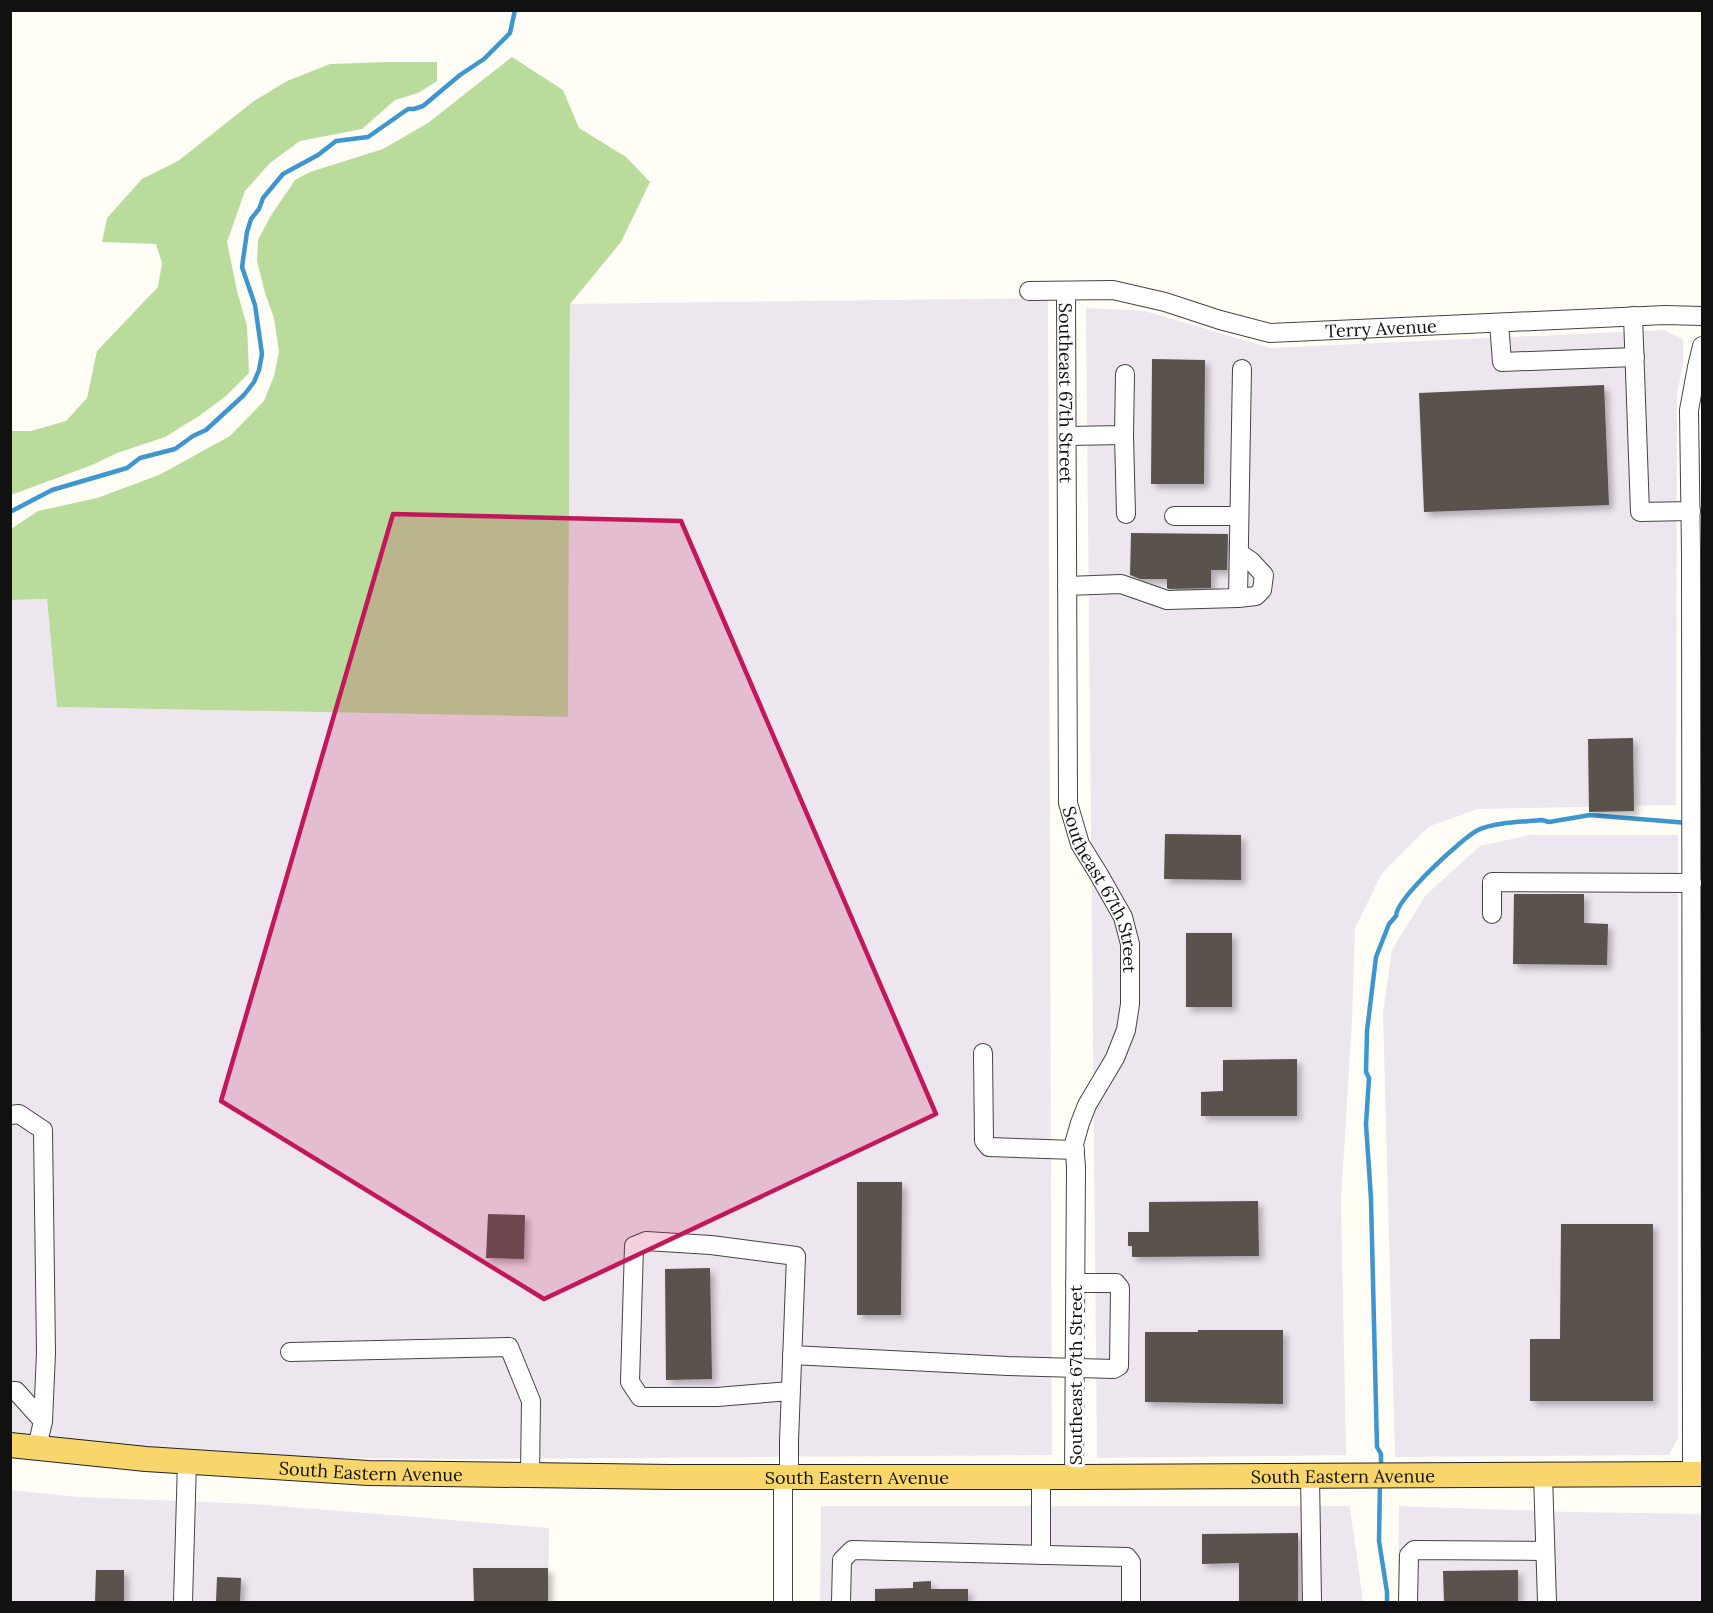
<svg xmlns="http://www.w3.org/2000/svg" width="1713" height="1613" viewBox="0 0 1713 1613" font-family="Lora,serif">
	<style>
		.industrial { fill: #eee6ef }
		.forest { fill: #b9dc9c }
		.lines { fill: none; stroke-linecap: round; stroke-linejoin: round }
		.stream { stroke: #3f96cf; stroke-width: 4.5 }
		.building { fill: #5a524d; filter: url(#shadow) }
		.minor-casing { stroke: #444; stroke-width: 20 }
		.major-casing { stroke: #222; stroke-width: 26 }
		.minor { stroke: #fff; stroke-width: 18 }
		.major { stroke: #f9d66b; stroke-width: 24 }
		.marked { fill: #c2185b; fill-opacity: 0.2; stroke: #c2185b; stroke-width: 4.5; stroke-linejoin: round }
		.labels { text-anchor: middle; dominant-baseline: central; stroke-width: 6; stroke-linejoin: round; paint-order: stroke }
		.street-label { font-size: 18px; fill: #111; stroke: #fff }
	</style>
	<defs>
		<filter id="shadow"><feDropShadow dx="4.5" dy="4.5" stdDeviation="3" flood-color="#0004"/></filter>
	</defs>
	<rect width="100%" height="100%" fill="#fffdf5"/>
	<path class="industrial" d="M1048,298L1052,1455L468,1459L225,1457L11,1432V600L47,599L57,707L568,717L570,304Z
		M1086,308L1145,311L1270,348L1664,330L1683,339V363L1677,395L1676,805L1478,809L1428,827L1382,873L1355,928L1352,1021L1341,1200L1346,1455L1097,1458Z
		M1530,835H1678V1438L1669,1455L1395,1457L1383,1013L1392,950L1425,896L1480,846Z
		M11,1490L78,1497L254,1504L549,1528L548,1602H11Z
		M821,1506H1350L1363,1602H820Z
		M1399,1506L1572,1512L1702,1514V1602H1398Z"/>
	<path class="forest" d="M512,57L563,90L579,128L626,157L650,182L621,242L570,304L568,717L57,707L47,599L11,600V529L38,511L97,498L159,475L230,436L264,401L274,376L279,352L274,318L265,293L257,261L258,240L270,217L295,180L310,172L383,149L428,123Z
		M390,62H437V81L418,93L395,100L362,129L300,141L270,163L245,191L227,242L237,291L247,326L249,373L226,396L199,416L165,437L117,453L92,465L11,495V431H31L66,421L87,398L97,351L158,287L162,263L156,244L102,242L107,218L142,179L178,161L254,101L287,81L330,64Z"/>
	<g class="lines">
		<path class="stream" d="M10,512L52,490L127,468L140,458L175,449L193,436L206,430L244,395L254,382L259,370L262,354L255,305L242,267L247,232L251,219L259,209L263,198L283,174L318,155L336,141L368,137L408,109H414L423,106L460,75L484,59L510,33L515,10
			M1381,1467V1454L1377,1447L1371,1199L1366,1124L1369,1078L1366,1072L1367,1031L1376,957L1389,924L1396,916C1396,899 1462,838 1478,830C1495,822 1523,822 1542,820L1549,822L1590,815L1688,823
			M1380,1481L1379,1541L1387,1592V1602"/>
	</g>
	<path class="building" d="M1152,359L1205,360L1204,484H1151Z
		M1604,385L1609,505L1424,512L1419,393Z
		M1131,533L1228,534L1227,570H1211V588L1169,589L1167,588V579H1140L1130,575Z
		M1633,738L1634,811L1589,812L1588,739Z
		M1165,834L1241,835V880L1164,879Z
		M1514,894H1584V923L1608,924L1607,965L1513,964Z
		M1186,933H1232V1007H1186Z
		M1297,1059V1116H1201V1092L1223,1091V1060Z
		M857,1182H902L901,1315H857Z
		M1258,1201L1259,1256L1132,1257V1246H1128V1232H1149V1202Z
		M488,1214L525,1215L524,1259L486,1258Z
		M1561,1224H1653V1401H1530V1339H1560Z
		M710,1268L712,1379L666,1380L665,1269Z
		M1198,1330H1283V1404L1145,1402V1332H1198Z
		M1298,1533V1602H1239V1563L1202,1564V1534Z
		M473,1568H548V1602H474Z
		M96,1570H124V1602H95Z
		M1518,1570V1602H1444L1443,1571Z
		M217,1577L241,1578L240,1602H216Z
		M931,1581V1589H968V1602H875V1589L913,1588V1582Z"/>
	<g class="lines">
		<defs>
			<g id="minor">
				<path id="s1" d="M1029,291L1113,290L1165,302L1220,320L1270,333L1665,315L1702,316"/>
				<path id="s2" d="M1066,291L1068,803L1080,844L1098,873L1123,917L1130,944V1004L1126,1030L1115,1058L1087,1105L1080,1123L1074,1144L1076,1166L1074,1477"/>
				<path d="M1633,316L1640,512L1691,511"/>
				<path d="M1499,323L1502,362L1635,357"/>
				<path d="M1124,435L1126,514"/>
				<path d="M1067,436L1124,435L1125,374"/>
				<path d="M1174,516H1238"/>
				<path d="M1067,586L1121,584L1167,600L1238,598L1242,369"/>
				<path d="M1238,598L1256,596L1262,590L1264,575L1251,561L1239,553"/>
				<path d="M1492,914V882L1692,883"/>
				<path d="M983,1053L984,1141L989,1147L1075,1150"/>
				<path d="M10,1115L19,1114L43,1130L46,1353L43,1421"/>
				<path d="M290,1352L509,1347L531,1401L530,1475"/>
				<path d="M792,1355L1008,1366L1114,1369L1119,1366L1120,1288L1116,1283H1075"/>
				<path d="M10,1391H16L43,1421L37,1448"/>
				<path d="M1692,1474L1691,551L1689,410L1697,367L1702,346"/>
				<path d="M1543,1475L1547,1602"/>
				<path d="M1310,1476L1312,1602"/>
				<path d="M789,1477V1441L796,1256L711,1245L646,1241L634,1246L630,1382L640,1397H717L790,1391"/>
				<path d="M1041,1555V1477"/>
				<path d="M183,1602L187,1461"/>
				<path d="M783,1602V1477"/>
				<path d="M841,1602L842,1560L852,1550L1127,1557L1131,1562V1602"/>
				<path d="M1408,1602L1409,1555L1414,1550L1545,1551"/>
			</g>
			<g id="major">
				<path id="s3" d="M10,1445L146,1459L368,1473L671,1477H1074L1702,1474"/>
			</g>
		</defs>
		<use href="#minor" class="minor-casing"/>
		<use href="#major" class="major-casing"/>
		<use href="#minor" class="minor"/>
		<use href="#major" class="major"/>
	</g>
	<path class="marked" d="M393,514L681,521L936,1114L544,1299L221,1101Z"/>
	<g class="labels">
		<g class="street-label">
			<text stroke="none"><textPath href="#s1" startOffset="358">Terry Avenue</textPath></text>
			<text stroke="none"><textPath href="#s2" startOffset="102">Southeast 67th Street</textPath></text>
			<text stroke="none"><textPath href="#s2" startOffset="606">Southeast 67th Street</textPath></text>
			<text transform="translate(1075 1375) rotate(-90)">Southeast 67th Street</text>
			<text stroke="none"><textPath href="#s3" startOffset="362">South Eastern Avenue</textPath></text>
			<text stroke="none"><textPath href="#s3" startOffset="1334">South Eastern Avenue</textPath></text>
			<text stroke="none"><textPath href="#s3" startOffset="848">South Eastern Avenue</textPath></text>
		</g>
	</g>
	<rect width="1713" height="1613" fill="none" stroke="#111111" stroke-width="24"/>
</svg>
